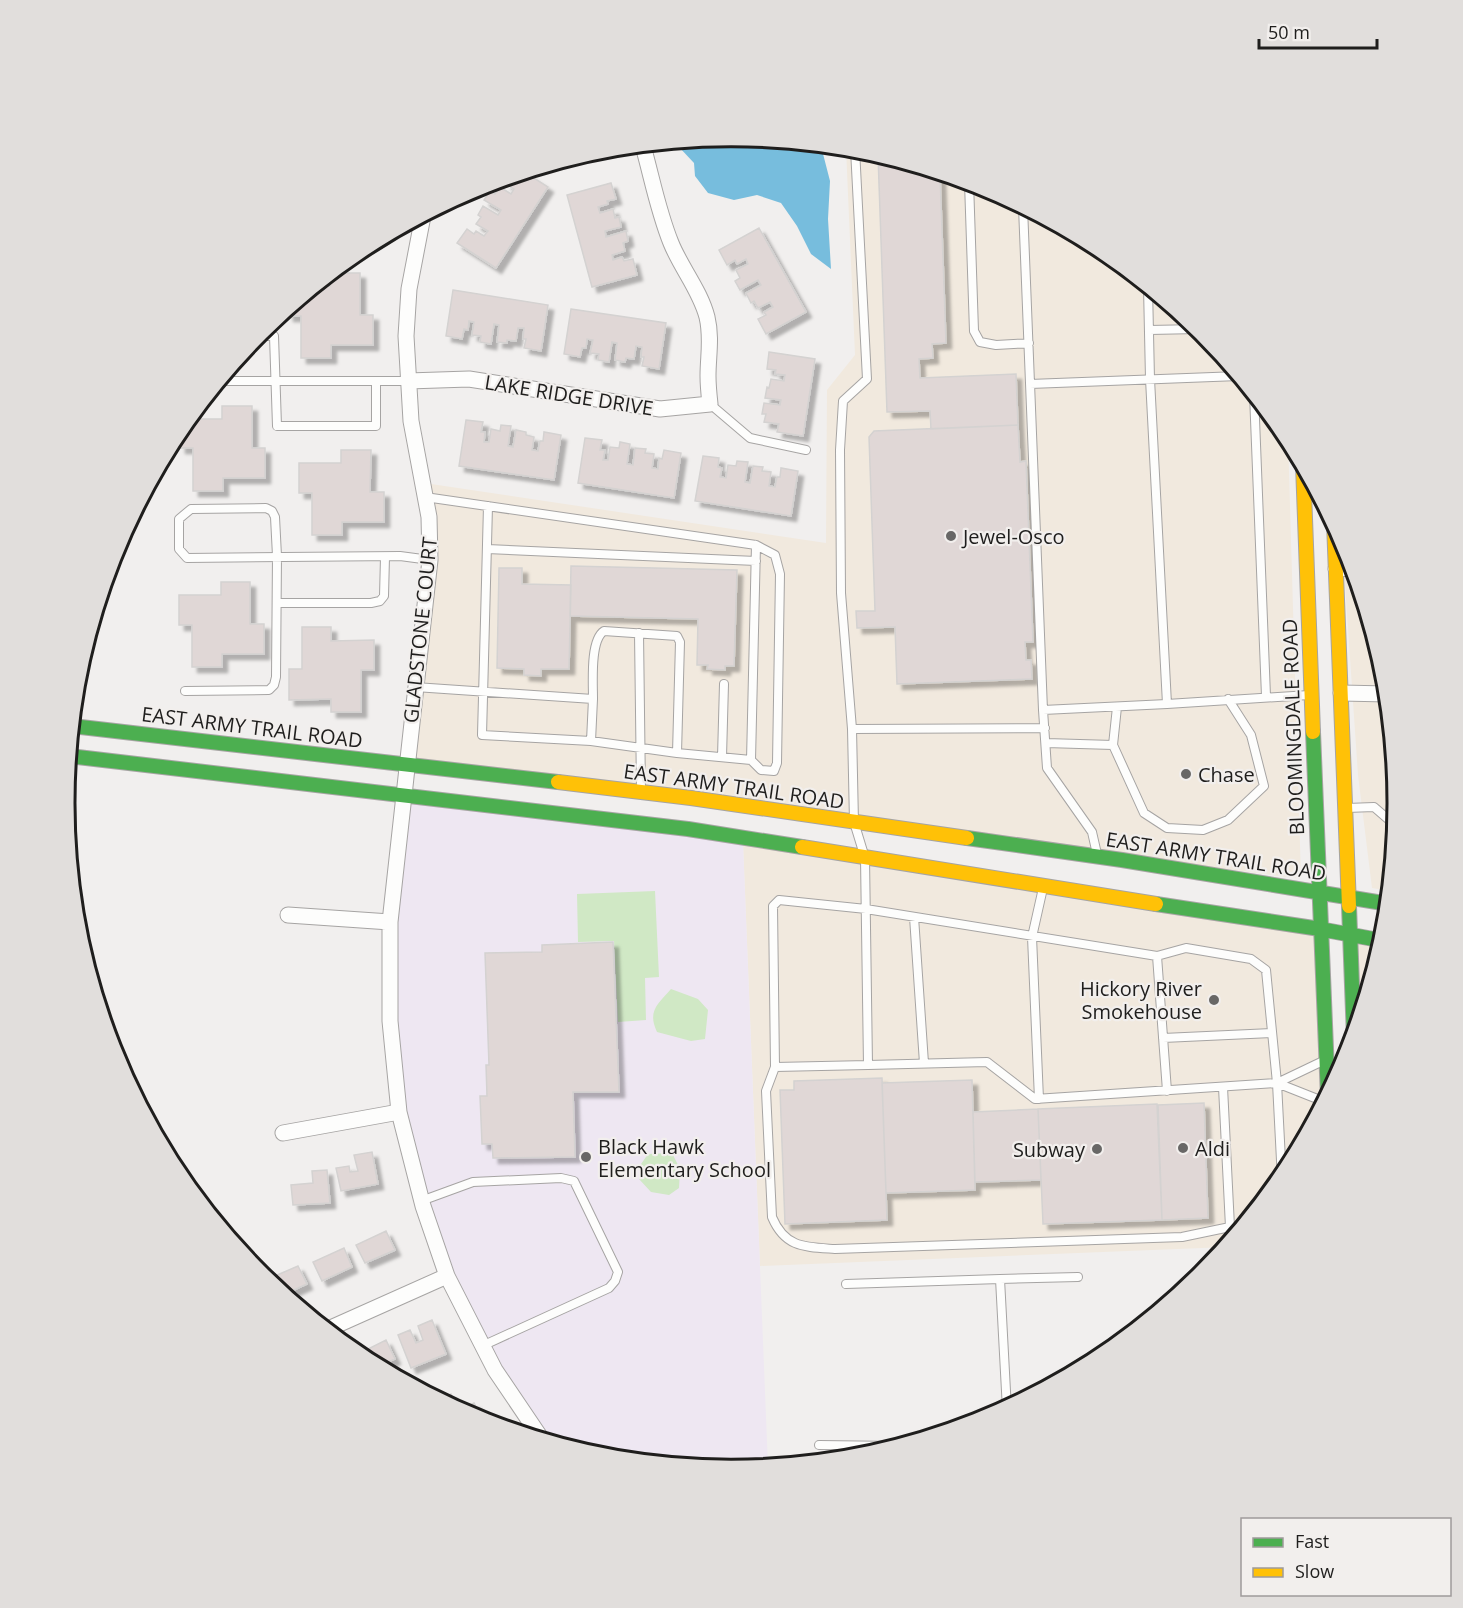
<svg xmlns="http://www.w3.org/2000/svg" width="1463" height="1608" viewBox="0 0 1463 1608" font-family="'Open Sans',sans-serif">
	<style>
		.commercial { fill: #f1e9de }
		.education { fill: #eee7f2 }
		.green { fill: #d0e8c5 }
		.water { fill: #77bddd }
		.building { fill: #e0d7d6; stroke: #d4d2d1; stroke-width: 1.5; filter: url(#shadow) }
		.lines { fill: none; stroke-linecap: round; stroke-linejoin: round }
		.lane-casing { stroke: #a6a4a3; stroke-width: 10 }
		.street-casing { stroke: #a6a4a3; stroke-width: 17 }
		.fast-casing { stroke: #a6a4a3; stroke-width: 16 }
		.slow-casing { stroke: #a6a4a3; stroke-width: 16 }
		.lane { stroke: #fdfdfc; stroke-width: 8 }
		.street { stroke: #fdfdfc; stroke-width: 15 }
		.fast { stroke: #4caf50; stroke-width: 14 }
		.slow { stroke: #ffc107; stroke-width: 14 }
		.poi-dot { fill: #686766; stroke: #f2efed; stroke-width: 2 }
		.labels { text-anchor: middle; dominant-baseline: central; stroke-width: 4.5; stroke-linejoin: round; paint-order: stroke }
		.street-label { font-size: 20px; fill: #1f1e1d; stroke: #f2efed }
		.poi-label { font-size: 20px; fill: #1f1e1d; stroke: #f2efed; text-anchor: start }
		.rim { fill: none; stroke: #1f1e1d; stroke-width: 3 }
	</style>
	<defs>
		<filter id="shadow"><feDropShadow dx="5.5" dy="5.5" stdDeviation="1.5" flood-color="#0004"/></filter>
	</defs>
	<rect width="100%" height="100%" fill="#f1efee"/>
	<path class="commercial" d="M846,148L862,150L987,188L1102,250L1203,333L1286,434L1288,438L1301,879L416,759L437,554L431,484L826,543L827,390L855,355Z
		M1343,555H1350L1386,674L1398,804L1390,891L1372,888L1358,775Z
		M743,843L1323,936L1329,1094L1286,1175L1227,1247L760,1266Z
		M1357,942L1382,946L1359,1024Z"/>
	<path class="education" d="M409,801L743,843L768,1467L731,1471L601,1458L554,1444L539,1426L497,1361L457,1283L428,1201L404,1112L396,1024L397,922Z"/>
	<path class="green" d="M655,891L659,977L645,978L646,1020L618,1022L614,941L578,942L577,894Z
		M671,989L698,999L708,1010L705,1039L691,1041L657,1032C647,1011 658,1004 671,989Z
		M672,1153L680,1169L679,1188L669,1195L651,1192L639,1179V1167L648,1154Z"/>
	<path class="water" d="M732,137L821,146L830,181L828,219L831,269L811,254L797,226L781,203L757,195L734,200L708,193L695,176L694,163L679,147C697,145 714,139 732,137Z"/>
	<path class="building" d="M878,155L940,174L946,343L932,344L933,358L919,359L920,378L1016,374L1018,425L931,429L930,411L887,412Z
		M526,173L548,187L496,268L457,243L467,229L474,234L476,231L484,236L488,231L476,224L481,217L478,215L483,206L498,215L501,210L484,200L490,191L495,194L500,187L511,194L514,189L506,184L508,181L505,179Z
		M611,183L616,199L607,201L608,204L598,207L600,213L613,209L615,218L619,217L621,227L605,231L606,237L626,231L628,241L623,243L625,251L612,255L613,260L622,257L624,261L633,259L637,275L592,287L567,195Z
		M759,228L806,312L766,334L758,319L766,315L764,312L773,307L770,302L758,308L754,301L751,303L746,293L761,285L758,280L740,290L735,281L740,278L736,270L748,264L746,259L737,264L735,260L727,265L719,250Z
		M333,273H360V315H373V345H331V358H301V316H288V309L316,286H330V275Z
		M453,290L548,305L541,351L524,348L526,339H523L524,328H518L516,341L507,340V343L497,342L499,325L494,324L491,344L480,342L481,336L472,335L474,322L469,321L468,330L464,329L462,339L446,336Z
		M571,309L666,323L659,369L642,366L644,357H641L642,347L636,346L634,359L626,358L625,362L615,360L617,343L612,342L609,362L598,360L599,354L590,353L593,340L587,339L586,348H582L580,357L564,354Z
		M769,352L815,359L803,436L777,432L779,424L764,422L766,414H762L764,403L780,405L781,400L765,398L767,387L769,388L771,379L784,381L785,375L775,374L776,370L767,369Z
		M222,406H252V448H265V478H223V491H193V448H180V430L189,419H222Z
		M466,420L483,422L481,432H485L484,442H489L491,429L500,431L501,425L511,426L508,446L513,447L516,430L526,432V435L534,437L532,450L538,451L540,441H543L544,432L561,435L554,480L459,466Z
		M1018,425L1020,462L1026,461L1033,642H1025L1026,660H1031L1032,679L897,684L895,627L857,628L856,611H875L869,437L874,431Z
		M585,438L602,440L600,450H605L603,460H608L610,447L619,448L620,442L630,444L627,464L633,465L635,448L646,449L645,453L654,454L652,468L658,469L659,458L662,459L664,450L681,453L674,498L578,483Z
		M341,450H371L370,492H384V522H342V535H312V493H299V463H341Z
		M703,456L719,458L718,467L722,468L720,477L726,478L728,465L736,466L737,461L748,462L745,482L750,483L753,466L763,467L762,471L771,472L769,486L775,487L777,477H780L781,468L798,471L791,516L695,501Z
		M571,566L737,570L734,666H725V670L707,669L708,665H697L698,619L570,616Z
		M499,568H522V584L571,585L569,669H541V676L524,675V669L497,668Z
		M221,582H250V624H264V654H222V667H192V625H179V595H221Z
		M302,627H331V641L374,640V670H361V712H331V699L289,700V669H302Z
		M613,942L619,1092H573L575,1157L493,1158L492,1144H482L480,1096H487L486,1065H489L485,953L542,952V945Z
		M882,1078L887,1220L785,1224L780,1090H794V1081Z
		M972,1080L975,1190L886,1193L882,1083Z
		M1204,1103L1208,1218L1162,1220L1158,1105Z
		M1157,1104L1162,1220L1043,1224L1038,1109Z
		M1038,1109L1041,1180L975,1182L973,1112Z
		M372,1152L378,1184L341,1191L336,1168L349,1166L350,1172L358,1171L354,1155Z
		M327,1170L330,1203L293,1205L291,1185L313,1183L312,1171Z
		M386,1231L395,1250L365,1263L356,1245Z
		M344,1248L352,1267L322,1281L313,1262Z
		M298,1266L307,1284L283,1295L270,1284L268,1279Z
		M432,1320L446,1354L411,1368L398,1335L410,1330L416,1343L423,1340L418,1326Z
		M386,1340L395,1359L377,1367L356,1355Z
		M451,1394L459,1410L474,1403L482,1418L476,1420L438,1400Z"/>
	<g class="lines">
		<defs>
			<path id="lane" d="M855,149L867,379L843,401L840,450L841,593L852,729L854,822L865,858L868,1065L987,1062L1035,1099L1277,1083L1323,1061
				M969,182L974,331L980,342L996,345L1029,343
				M1023,207L1043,710
				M361,249L372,246L375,242
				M1149,330L1199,329
				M257,336H274L277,426H376V382
				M220,381H408
				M1030,384L1239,376
				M1254,394L1266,696
				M710,404L750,438L806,450
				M425,497L756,545L751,760L677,753L591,741L482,735L488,506
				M487,549L756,561
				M277,603H371L380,601L384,596L385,557
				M639,633L641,791
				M1386,676L1387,694
				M415,687L593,699L591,741
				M185,691L269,690L274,685L276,677L277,556L275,517L272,511L266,508L191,509L179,519V549L187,558L400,556L430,560
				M593,699C593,682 590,640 604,631L677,636L680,642L677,753
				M1167,704L1309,695
				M852,729L1045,728
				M1046,743L1113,745L1144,813L1167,828L1203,830L1228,820L1264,786L1251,735L1228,699
				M1113,745L1117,707
				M722,757L724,684
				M751,760L761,770L774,771L777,763L780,574L775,555L756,545
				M1347,808L1374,807L1396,826
				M1097,854L1092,832L1047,768L1043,710L1167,704L1150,379L1148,287
				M914,917L924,1063
				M1157,956L1186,948L1251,959L1266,970L1277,1083L1282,1180
				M1163,1038L1272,1033
				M868,1065L775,1067L773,906L779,900L866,909L1157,956L1167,1091
				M775,1067L766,1091L772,1217C785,1248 805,1247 835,1249L1182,1237L1230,1227
				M1277,1083L1325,1102
				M1223,1087L1230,1227H1243
				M1039,1099L1032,937L1043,888
				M421,1201L473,1182L561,1178L574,1181L618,1272L615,1281L609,1288L482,1346
				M1000,1279L1078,1277
				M846,1284L1000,1279L1007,1410
				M819,1445L900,1446"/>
			<path id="street" d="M423,216L409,289L406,336L411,421L429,517L430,560L390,922V1021L399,1112L423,1206L447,1276L495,1370L543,1441
				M408,381L469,379L660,409L710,404C709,395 708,385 708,376C708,356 712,338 707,317C700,290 681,268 671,243C658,211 652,178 643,146
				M1336,569L1353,568
				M1341,693L1388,694
				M288,915L390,922
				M283,1133L399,1112
				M326,1330L447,1276"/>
			<path id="fast" d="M72,726L558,782
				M1313,732L1328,1097
				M69,756L688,829L802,847
				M967,838L1122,860L1389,904
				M1156,904L1320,929L1384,941
				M1349,906L1354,1038"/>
			<path id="slow" d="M1303,465L1313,732
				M1334,523L1349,906
				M558,782L691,798L967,838
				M802,847L1156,904"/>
		</defs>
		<use href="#lane" class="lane-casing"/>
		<use href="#street" class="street-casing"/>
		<use href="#fast" class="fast-casing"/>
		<use href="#slow" class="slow-casing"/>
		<use href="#lane" class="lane"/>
		<use href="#street" class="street"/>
		<use href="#fast" class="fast"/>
		<use href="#slow" class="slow"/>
	</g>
	<g class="poi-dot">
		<circle cx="951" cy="536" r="6"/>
		<circle cx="1186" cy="774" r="6"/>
		<circle cx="1214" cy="1000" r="6"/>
		<circle cx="1183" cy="1148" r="6"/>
		<circle cx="1097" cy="1149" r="6"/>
		<circle cx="586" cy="1157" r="6"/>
	</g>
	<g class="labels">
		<g class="street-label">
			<text transform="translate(569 395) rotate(9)">LAKE RIDGE DRIVE</text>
			<text transform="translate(420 630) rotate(-84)">GLADSTONE COURT</text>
			<text transform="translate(252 727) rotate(7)">EAST ARMY TRAIL ROAD</text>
			<text transform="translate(1293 727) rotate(-92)">BLOOMINGDALE ROAD</text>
			<text transform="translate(734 786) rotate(8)">EAST ARMY TRAIL ROAD</text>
			<text transform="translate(1216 856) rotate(9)">EAST ARMY TRAIL ROAD</text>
		</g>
		<g class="poi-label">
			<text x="963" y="536">Jewel-Osco</text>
			<text x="1198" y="774">Chase</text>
			<text x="1202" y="988" text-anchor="end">Hickory River<tspan x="1202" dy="23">Smokehouse</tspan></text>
			<text x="598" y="1146">Black Hawk<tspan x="598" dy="23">Elementary School</tspan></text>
			<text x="1195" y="1148">Aldi</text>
			<text x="1085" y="1149" text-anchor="end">Subway</text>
		</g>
	</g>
	<path d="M0 0H1463V1608H0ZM75 803a656 656 0 1 1 1312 0a656 656 0 1 1-1312 0Z" fill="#e1dedc" fill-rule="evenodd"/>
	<path class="rim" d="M75 803a656 656 0 1 1 1312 0a656 656 0 1 1-1312 0Z"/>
	<rect x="1241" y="1518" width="210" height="78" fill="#f2efed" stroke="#9e9b9a" stroke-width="1.5"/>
	<rect x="1253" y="1538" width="30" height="9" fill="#4caf50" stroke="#9e9b9a" stroke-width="1.5"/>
	<text x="1295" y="1548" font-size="18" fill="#1f1e1d">Fast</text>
	<rect x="1253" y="1568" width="30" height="9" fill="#ffc107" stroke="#9e9b9a" stroke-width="1.5"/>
	<text x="1295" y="1578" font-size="18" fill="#1f1e1d">Slow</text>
	<path d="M1259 39v9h118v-9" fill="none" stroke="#1f1e1d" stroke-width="3"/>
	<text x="1268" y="39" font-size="18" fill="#1f1e1d" stroke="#f2efed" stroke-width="4.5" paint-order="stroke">50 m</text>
</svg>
